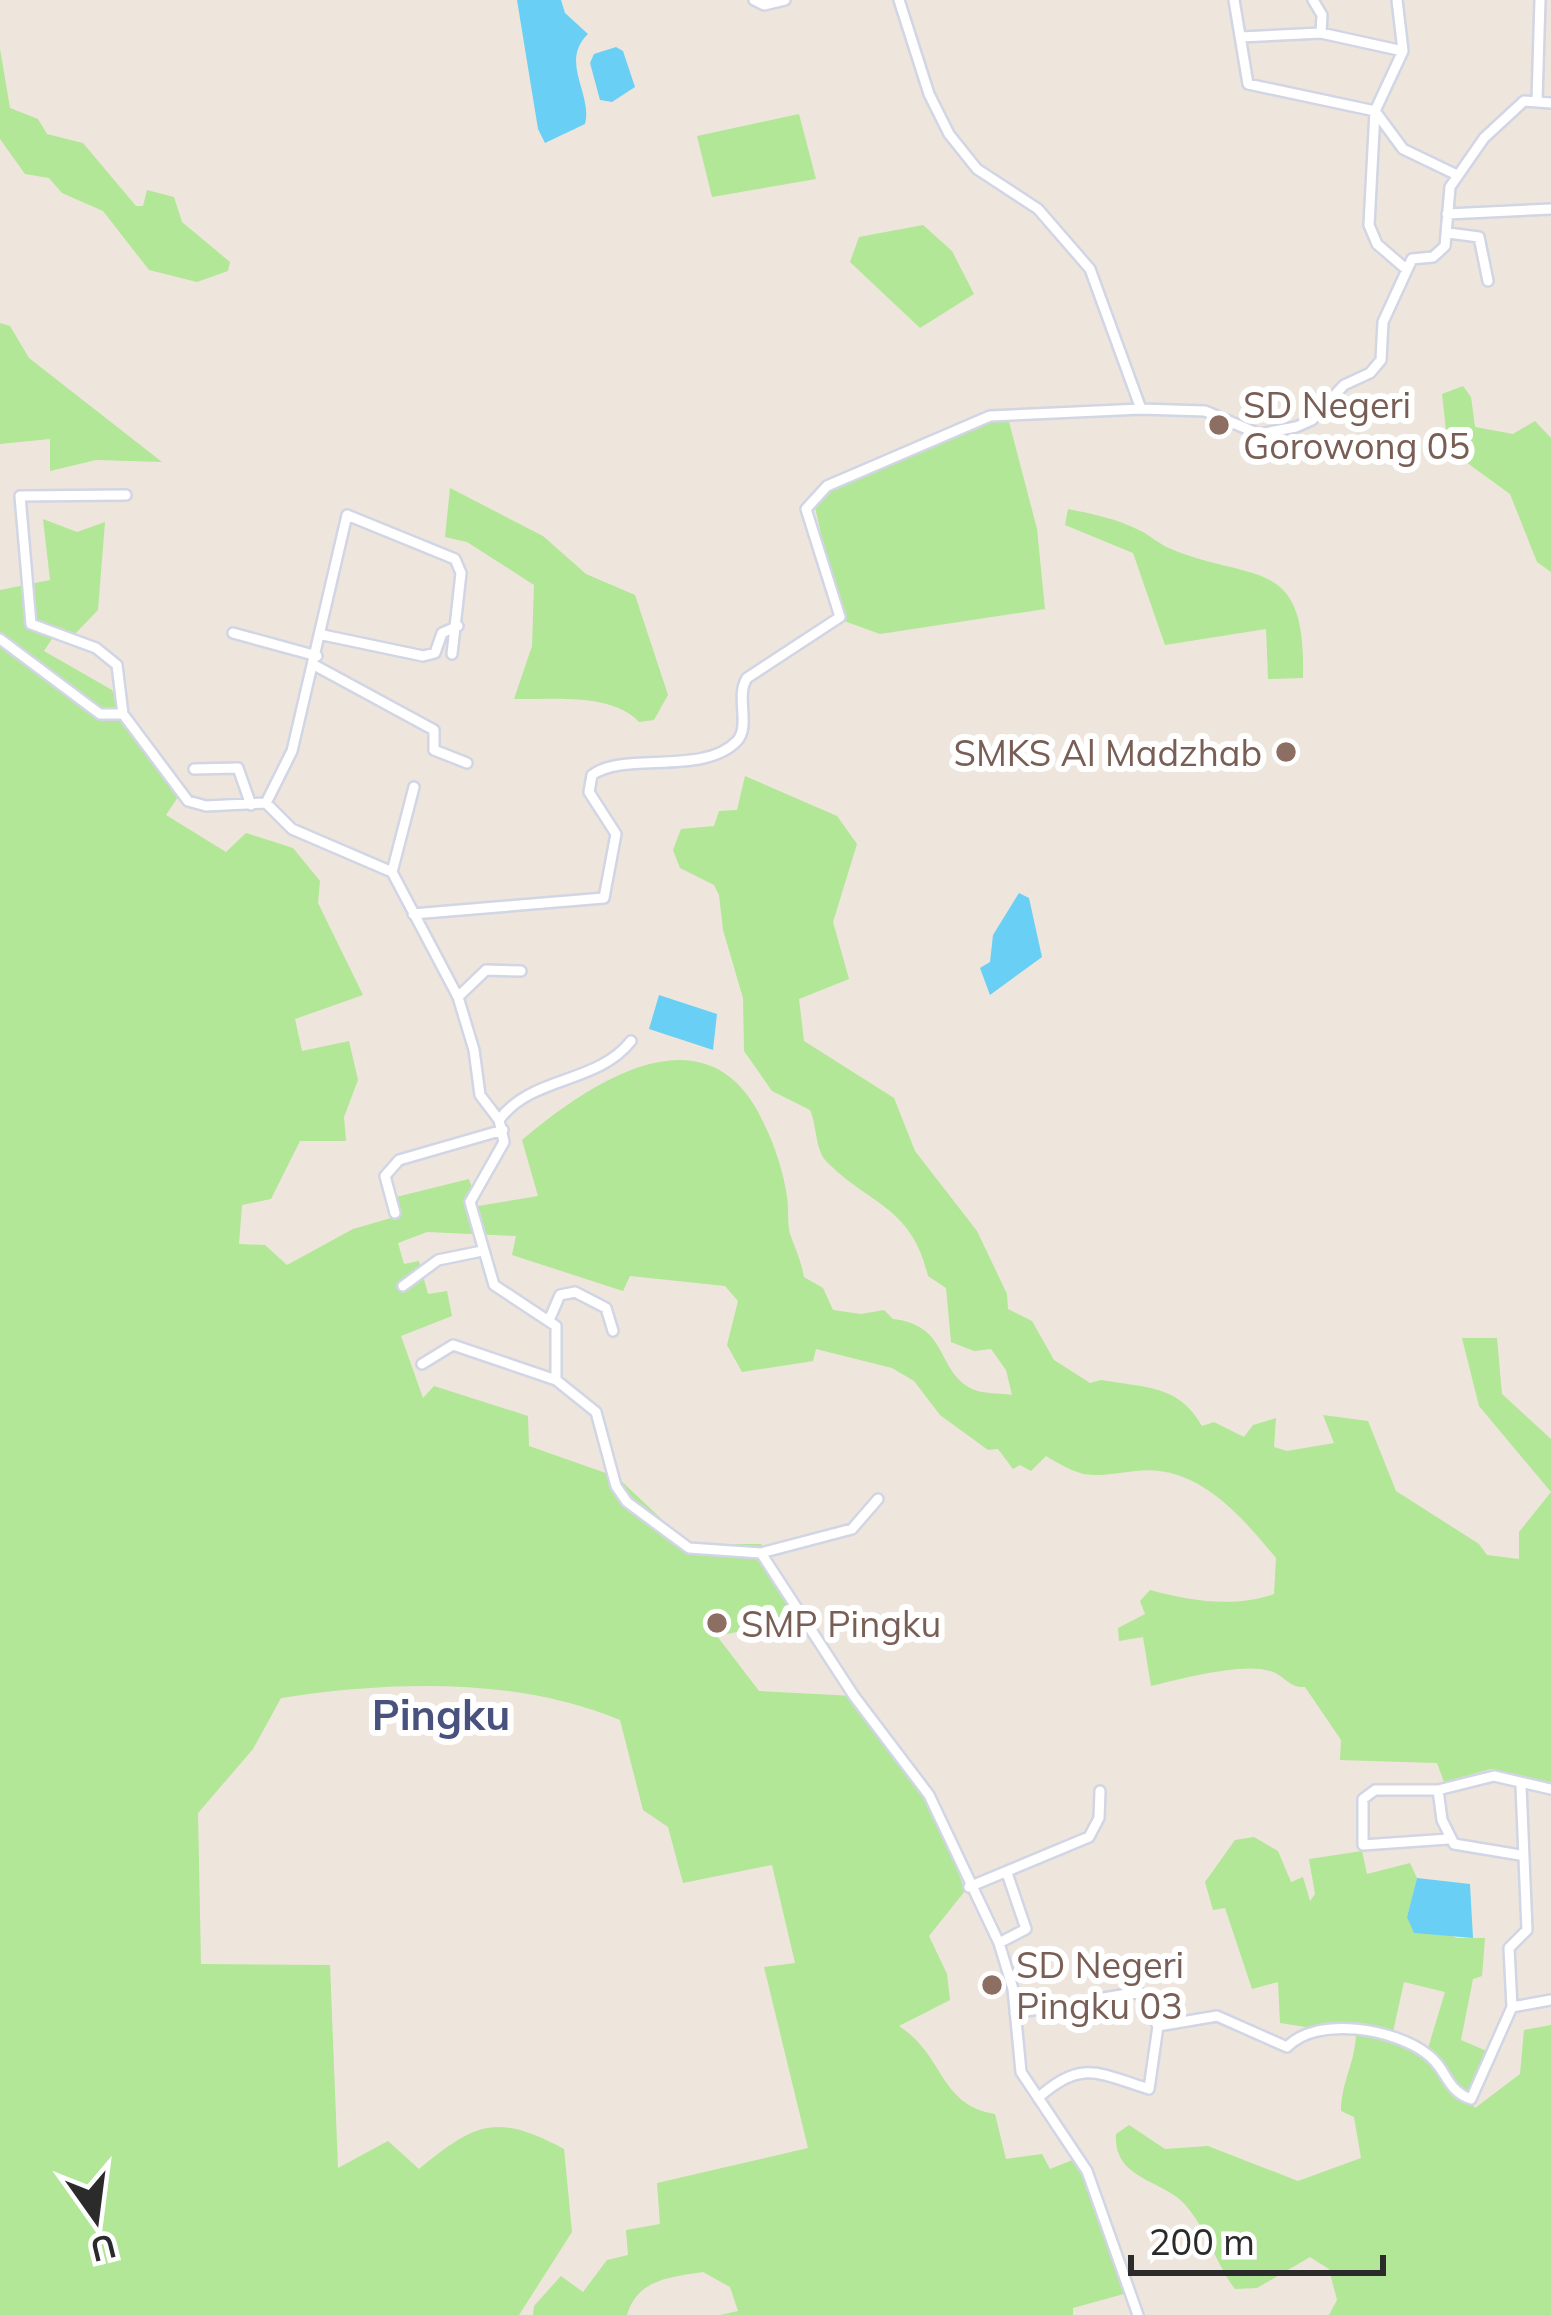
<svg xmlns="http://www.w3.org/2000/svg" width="1551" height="2315" viewBox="0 0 1551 2315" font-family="Mulish,sans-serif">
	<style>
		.green { fill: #b1e796; fill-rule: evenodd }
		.water { fill: #6acff5 }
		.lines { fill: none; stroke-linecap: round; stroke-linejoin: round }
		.minor-casing { stroke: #d1d5e4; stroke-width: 14 }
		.minor { stroke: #fff; stroke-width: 9 }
		.education-dot { fill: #8d6e63; stroke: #fff; stroke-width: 4.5 }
		.labels { text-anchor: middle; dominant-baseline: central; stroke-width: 12; stroke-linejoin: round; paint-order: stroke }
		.education-label { font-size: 36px; fill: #785e54; stroke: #fff; text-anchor: start }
		.quarter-label { font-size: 42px; font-weight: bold; fill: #49527e; stroke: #fff }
	</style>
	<rect width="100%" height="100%" fill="#eee6dc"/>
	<path class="green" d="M0,49L10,108L38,119L47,134L83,143L136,206H143L147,190L174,197L182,222L230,262L228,271L197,282L149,270L103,211L62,193L49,178L25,174L0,139Z
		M799,114L816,179L712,197L697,136Z
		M923,225L952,251L974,294L920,328L850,262L859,237Z
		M0,323L10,326L29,358L162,462L96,460L50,471V439L0,444Z
		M1463,386L1471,397L1475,427L1513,434L1535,421L1551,438V572L1537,562L1510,494L1448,449L1442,394Z
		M1007,414L1037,529L1045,609L880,634L833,617L832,582L812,494Z
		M450,488L543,536L586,574L635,595L668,695L654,720L639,722C611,692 552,700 514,699L532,646L534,585L467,542L445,537Z
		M1068,509C1093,514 1117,519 1139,530C1150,535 1160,545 1171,549C1256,584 1306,554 1303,678L1268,679L1266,629L1165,645L1133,553L1065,525Z
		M43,519L77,532L105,522L98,610L73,636L57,631L44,651L112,690L129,722L184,788L166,815L226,852L246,833L293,848L320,881L318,903L363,995L295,1019L302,1051L349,1041L358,1080L344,1117L346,1141H300L271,1199L242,1205L239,1244L265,1245L287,1265L353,1229L398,1216L396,1197L469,1179L478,1206L538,1196L522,1140C593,1080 711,1002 765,1126C775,1146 784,1174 787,1197C789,1208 787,1223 790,1234C795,1248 801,1260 804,1277L823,1288L833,1310L861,1314L884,1310L893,1319C949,1325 936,1371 972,1389C982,1394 1000,1393 1012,1395L1006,1370L991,1349L974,1351L951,1342L946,1288L928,1276C912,1206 868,1204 827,1162C815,1151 817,1125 810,1110L772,1091L744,1051L743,998L723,930L719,895L714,885L680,868L673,850L681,829L714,826L719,811L737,810L745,776L837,816L857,844L833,922L849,979L799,999L804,1041L894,1098L915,1151L977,1231L1007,1294L1008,1309L1032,1321L1054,1360L1090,1383L1101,1380C1145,1388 1178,1384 1202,1426L1214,1422L1244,1437L1253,1425L1276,1418L1274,1447L1287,1451L1334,1443L1323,1415L1368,1421L1396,1491L1479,1544L1487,1555L1519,1559V1532L1551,1492L1479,1406L1462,1338H1497L1502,1394L1551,1439V1782L1491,1769L1444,1782L1437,1763L1340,1760L1341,1740L1305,1687C1288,1688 1285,1675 1270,1671C1243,1662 1180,1679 1151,1686L1143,1637L1119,1641L1118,1628L1145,1614L1140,1601L1150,1590C1192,1601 1233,1608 1274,1594L1276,1558C1240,1515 1198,1464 1136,1471C1091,1476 1087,1481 1046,1456L1031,1471L1020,1465L1013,1469L998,1449L988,1450L940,1415L914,1381L892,1368L816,1349L813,1361L742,1372L727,1345L738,1301L725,1286L630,1276L623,1291L512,1255L516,1236L427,1232L398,1243L404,1264L419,1261L428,1294L447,1291L452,1316L401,1336L423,1398L434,1386L528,1416L529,1446L617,1477L688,1544H761L810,1617L717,1636L759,1691L854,1696L935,1806L965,1891L929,1936L947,1974L950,2000L899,2026C945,2056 939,2105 995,2114L1006,2159L1042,2154L1050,2169L1080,2157L1131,2292L1073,2308V2315H720L738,2311L730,2287L703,2272C671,2277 637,2279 627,2315H533L534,2306L561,2276L583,2292L607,2260L628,2255L626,2230L660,2224L657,2183L808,2148L764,1967L795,1963L772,1865L683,1883L668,1827L643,1810L620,1720C517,1677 390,1681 281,1698L253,1749L198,1813L201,1964L330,1965L338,2168L388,2141L419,2169C476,2122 496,2113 564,2149L572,2232L519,2315H0V590L50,580Z
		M1254,1837L1278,1851L1291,1882L1303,1877L1310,1901L1315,1894L1309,1859L1362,1851L1367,1874L1410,1863L1417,1878L1407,1917L1457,1938H1485L1482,1976L1473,1979L1461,2040L1489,2052L1471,2101L1475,2108L1520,2074L1524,2030L1551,2025V2315H1329L1337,2300L1329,2269L1310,2257L1257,2288L1235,2289C1215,2263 1203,2218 1178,2198C1154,2179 1113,2175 1116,2134L1129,2125L1165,2149L1208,2146L1298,2181L1361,2158L1354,2117L1341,2111C1341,2083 1355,2063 1356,2035L1280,2023L1278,1982L1252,1989L1225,1908L1213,1910L1205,1882L1235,1840ZM1404,1982L1445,1992L1425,2058L1391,2041Z"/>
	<path class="water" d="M517,0H561L565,13L588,34C559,62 593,94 585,124L545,143L538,129Z
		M616,47L623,51L635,87L612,102L600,100L590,63L594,54Z
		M1019,893L1029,898L1042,957L990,995L980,968L990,962L993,935Z
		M659,995L717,1014L713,1050L649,1029Z
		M1417,1878L1470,1884L1473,1938L1414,1933L1407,1917Z"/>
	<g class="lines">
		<defs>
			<path id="minor" d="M754,0L764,5L785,0
				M899,0L929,94L949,134L977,169L1038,209L1090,269L1141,409
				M1234,0L1248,84L1375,111L1403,149L1455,174
				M1313,0L1322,15L1321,33
				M1397,0L1403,51L1375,111L1369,225L1377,244L1406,269
				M1241,37L1321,33L1403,51
				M1537,100L1540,0
				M1447,214L1551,209
				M1448,233L1479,237L1488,281
				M233,633L317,656
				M323,635L423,656L435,653L442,633L458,626
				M0,639L100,714H123L188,801L206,806L266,803L292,829L392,872L458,997L474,1050L480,1095L499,1120L504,1142L470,1202L494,1285L556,1326V1380L596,1412L616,1486L627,1502L689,1548L761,1553L854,1696L929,1795L999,1943L1013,1989L1021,2072L1087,2171L1138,2315
				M316,666L434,730V750L467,763
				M123,714L117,665L96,648L31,624L20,496L126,495
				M194,769L238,768L251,805
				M266,803L292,751L347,515L455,559L461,573L452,654
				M392,872L414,787
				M413,914L604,898L616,834L589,792L592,775C624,751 704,776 737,741C751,726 735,696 747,678L840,617L806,509L827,486L990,416L1141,409L1205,411L1259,434L1296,427L1312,420L1344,385L1370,373L1381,360L1383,322L1412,259L1433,257L1445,246L1450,187L1484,138L1524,101L1551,103
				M458,997L486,970L521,971
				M499,1120C532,1075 596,1085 631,1041
				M395,1213L385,1176L399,1160L503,1130
				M403,1286L438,1260L482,1251
				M550,1318L560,1295L575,1292L606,1308L613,1331
				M422,1364L453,1345L556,1380
				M761,1553L852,1529L878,1499
				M1438,1790L1442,1820L1454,1844L1520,1855
				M1448,1839L1363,1845V1799L1375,1790H1438L1494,1776L1551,1789
				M969,1887L1089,1837L1099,1818L1100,1791
				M999,1943L1026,1929L1007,1873
				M1512,2007L1551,2000
				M1015,2013L1139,1992L1158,2026L1217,2016L1287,2047C1317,2015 1395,2029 1427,2054C1447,2068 1445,2090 1471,2099L1512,2007L1509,1948L1527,1930L1521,1786
				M1038,2098C1081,2059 1098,2073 1149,2089L1158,2026"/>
		</defs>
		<use href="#minor" class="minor-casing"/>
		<use href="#minor" class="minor"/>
	</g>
	<g class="education-dot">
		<circle cx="1219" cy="425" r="12"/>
		<circle cx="1286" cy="752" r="12"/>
		<circle cx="717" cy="1623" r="12"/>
		<circle cx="992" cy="1985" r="12"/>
	</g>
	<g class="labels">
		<g class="education-label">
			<text x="1243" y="404">SD Negeri<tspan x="1243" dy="41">Gorowong 05</tspan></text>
			<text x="1262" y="752" text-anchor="end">SMKS Al Madzhab</text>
			<text x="741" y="1623">SMP Pingku</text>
			<text x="1016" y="1964">SD Negeri<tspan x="1016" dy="41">Pingku 03</tspan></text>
		</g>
		<g class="quarter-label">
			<text x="441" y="1714">Pingku</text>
		</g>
	</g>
	<g transform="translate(96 2219) rotate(166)" stroke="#ffffff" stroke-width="9" paint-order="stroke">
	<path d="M0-9L21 45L0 30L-21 45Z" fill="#2b2b2b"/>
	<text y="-18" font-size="33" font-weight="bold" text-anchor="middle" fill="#2b2b2b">U</text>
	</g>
	<path d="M1131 2255v18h252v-18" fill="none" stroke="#2b2b2b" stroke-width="6"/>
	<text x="1149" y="2255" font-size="36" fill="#2b2b2b" stroke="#ffffff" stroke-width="9" paint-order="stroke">200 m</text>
</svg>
